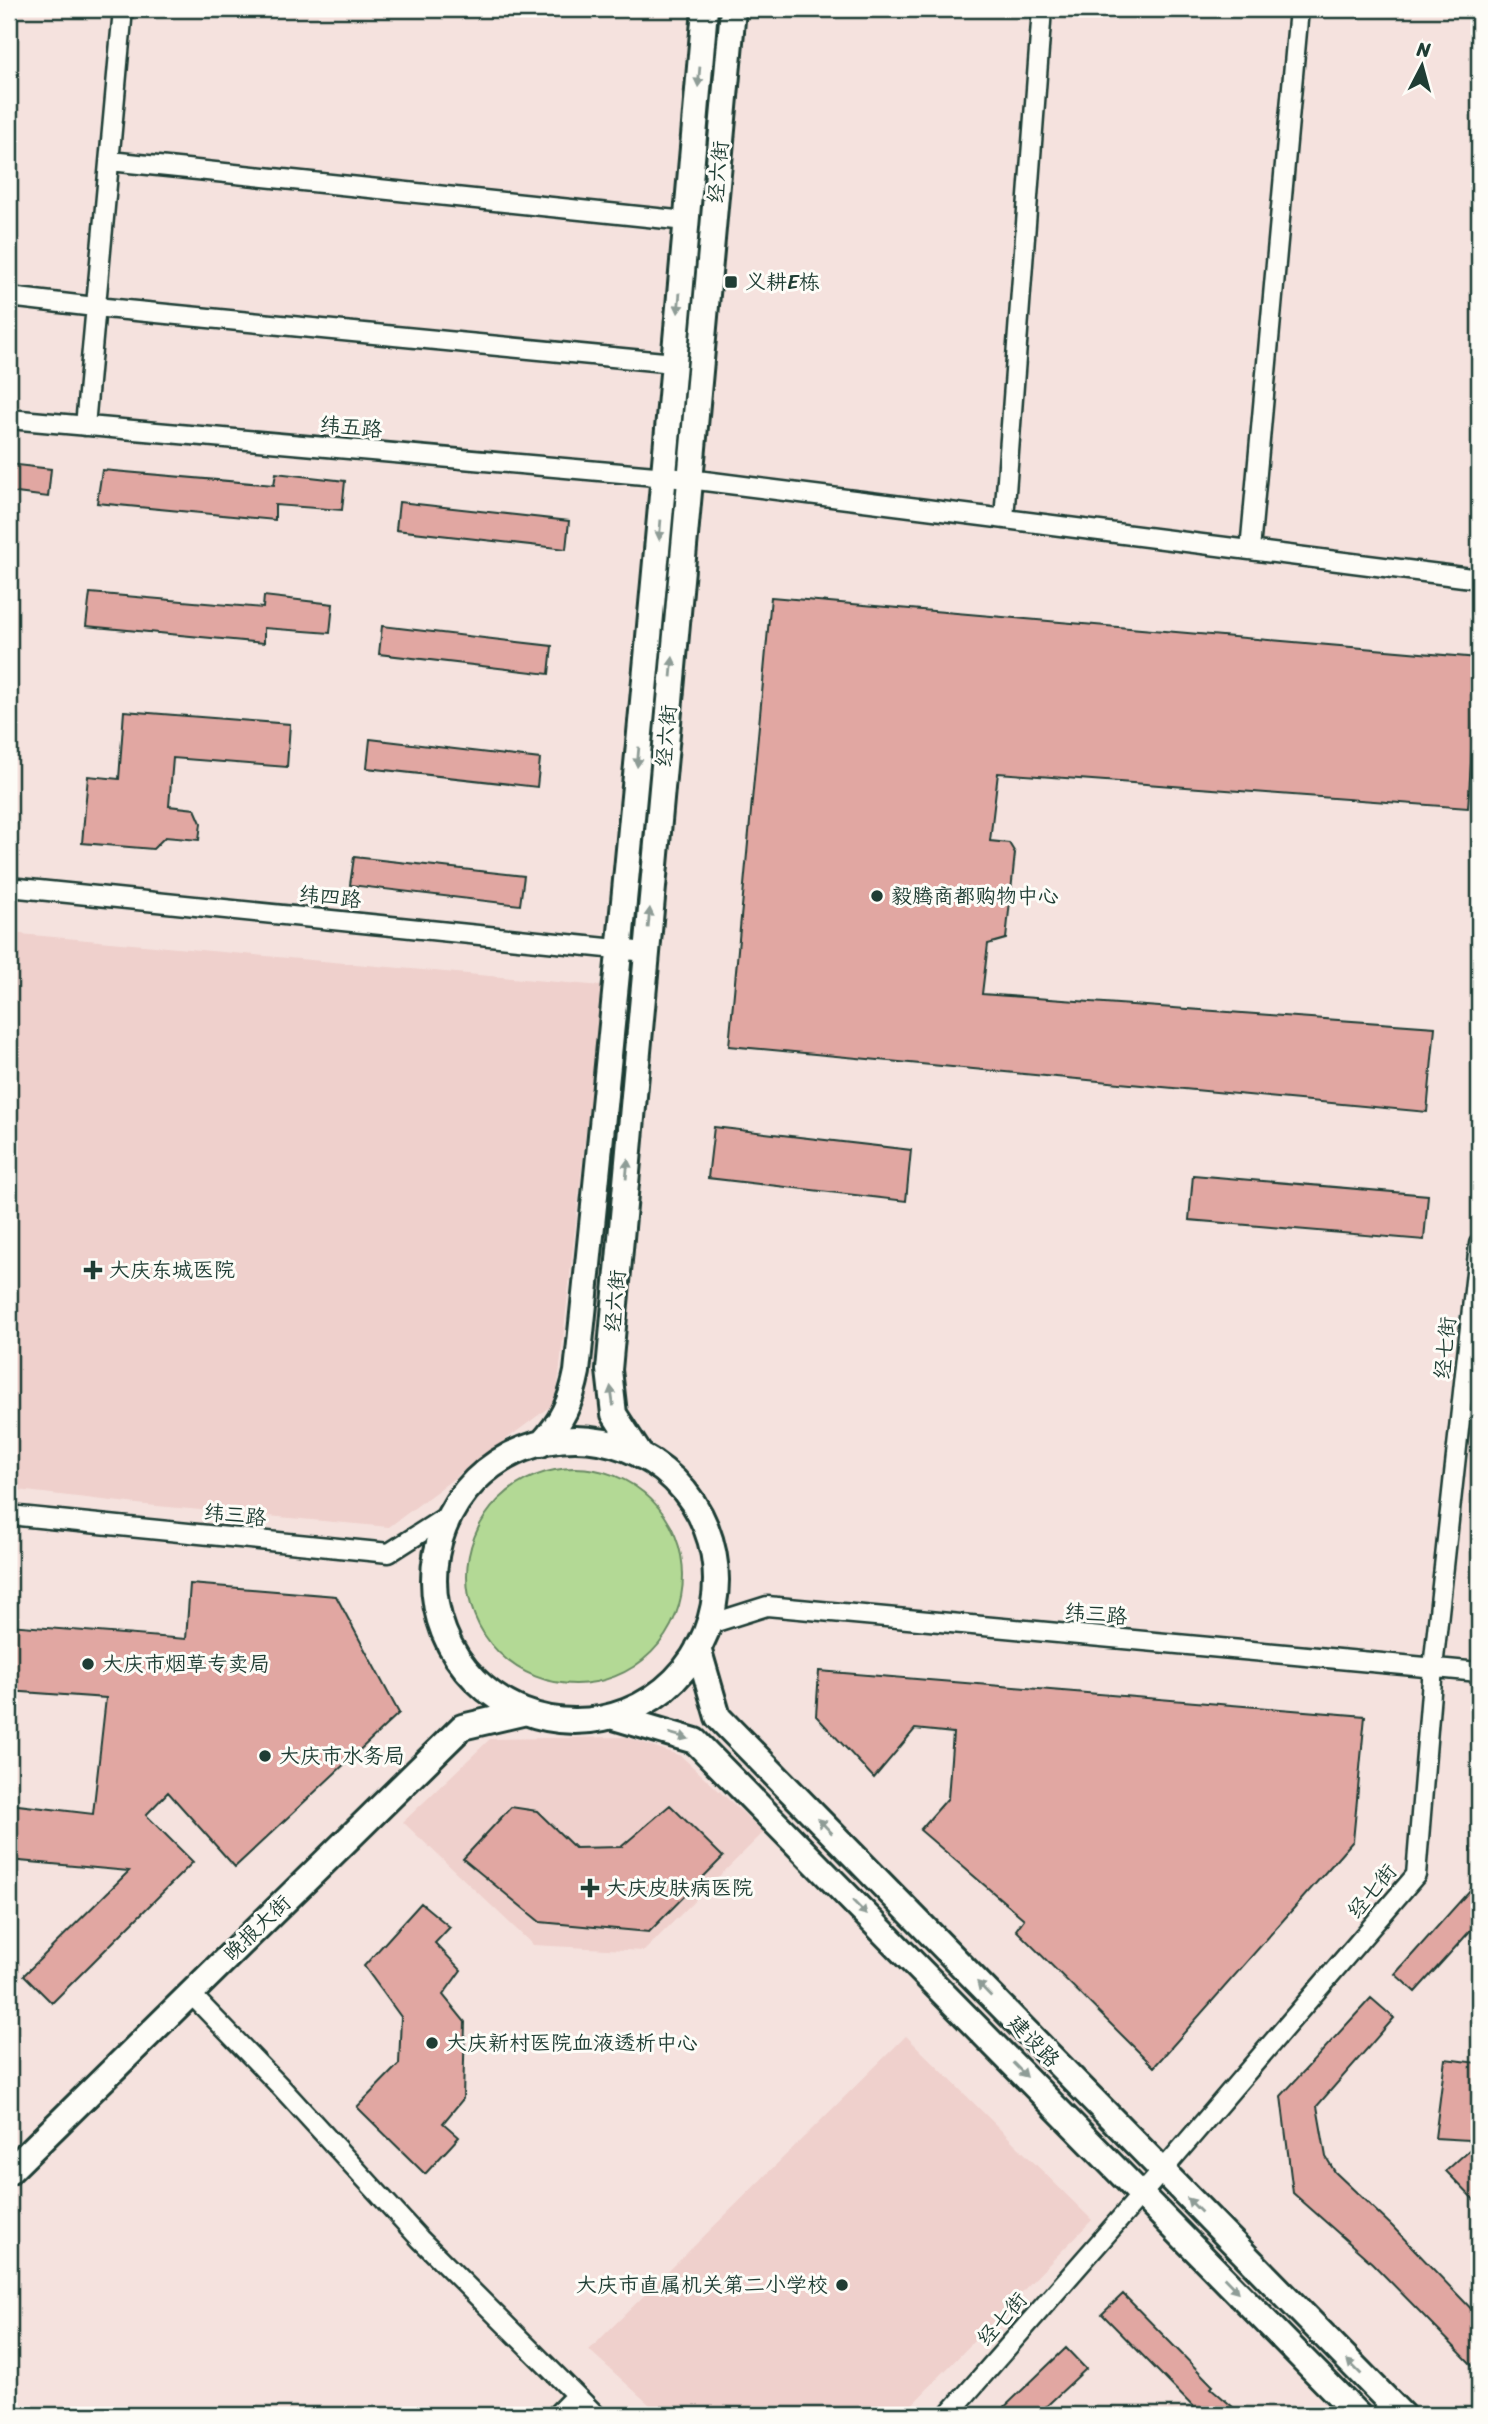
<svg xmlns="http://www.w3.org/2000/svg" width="1488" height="2424" viewBox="0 0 1488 2424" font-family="Sriracha,'LXGW WenKai TC',sans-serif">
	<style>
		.built { fill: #efd0cc }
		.green { fill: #b3d995; stroke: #698b64; stroke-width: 2 }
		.building { fill: #e1a7a2; stroke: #1f3d34; stroke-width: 2 }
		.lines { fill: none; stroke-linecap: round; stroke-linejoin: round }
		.street-casing { stroke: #1f3d34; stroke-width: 23 }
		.secondary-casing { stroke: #1f3d34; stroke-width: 30 }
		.street { stroke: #fdfcf7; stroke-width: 18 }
		.secondary { stroke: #fdfcf7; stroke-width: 24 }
		.oneway { fill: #8e9c96 }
		.poi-dot { fill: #1f3d34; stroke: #fdfcf7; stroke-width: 2.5 }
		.labels { text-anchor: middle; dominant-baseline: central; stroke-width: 6; stroke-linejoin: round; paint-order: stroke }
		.street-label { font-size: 21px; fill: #1f3d34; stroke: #fdfcf7 }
		.poi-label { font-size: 21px; fill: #1f3d34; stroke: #fdfcf7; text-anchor: start }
	</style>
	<rect width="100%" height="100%" fill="#f5e2de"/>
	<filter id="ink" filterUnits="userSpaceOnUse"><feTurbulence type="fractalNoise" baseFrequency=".0143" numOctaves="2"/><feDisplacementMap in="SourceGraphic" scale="14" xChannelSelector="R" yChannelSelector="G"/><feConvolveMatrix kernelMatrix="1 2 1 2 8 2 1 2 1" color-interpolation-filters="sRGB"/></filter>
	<g filter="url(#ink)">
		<path class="built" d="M9,933L602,986L556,1402L389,1527L146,1505L9,1489Z
			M627,1737L681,1756L764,1832L644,1951L533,1945L403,1822L490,1739Z
			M906,2036L1092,2220L902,2415H661L589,2350Z"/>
		<path class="green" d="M467 1576a108 108 0 1 1 216 0a108 108 0 1 1-216 0Z"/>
		<path class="building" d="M9,464L51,469L48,497L9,492Z
			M102,470L274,485L276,473L345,481L342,510L275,505V520L97,503Z
			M399,502L569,521L566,549L396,530Z
			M90,593L263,608L264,596L333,604L330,633L264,628V643L86,626Z
			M771,597L1478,658L1468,808L998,773L990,841L1009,843L1015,853L1006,939L988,944L982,994L1435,1027L1427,1112L729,1046Z
			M382,626L552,646L549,674L379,654Z
			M124,711L290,724L287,767L173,758L169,806L195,809L201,823L199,840L165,837L153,849L82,843L88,776L119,779Z
			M370,739L540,759L537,787L367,768Z
			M354,857L524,876L520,905L350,885Z
			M714,1127L911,1150L906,1201L708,1178Z
			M1193,1175L1428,1195L1424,1240L1189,1220Z
			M190,1584L336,1596L399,1713L235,1867L168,1792L146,1815L193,1862L52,2003L24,1975L129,1871L9,1860V1804L93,1814L106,1698L9,1691V1625L186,1639Z
			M819,1671L1365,1716L1353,1841L1154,2067L1016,1930L1024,1919L920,1830L948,1798L953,1733L915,1729L874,1778L816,1716Z
			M670,1805L723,1857L649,1932L540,1922L463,1859L511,1807L537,1811L575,1848L621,1847Z
			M1479,1880V1921L1415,1992L1395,1974Z
			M421,1903L450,1927L435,1943L461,1970L443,1995L465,2022L463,2099L443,2123L459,2137L425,2174L357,2107L399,2064L401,2017L364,1966Z
			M1371,1998L1394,2018L1317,2106L1326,2157L1335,2172L1392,2226L1479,2317V2372L1372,2263L1293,2193L1281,2096Z
			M1445,2059L1478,2063L1469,2140L1435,2138Z
			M1479,2141V2205L1446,2171Z
			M1123,2294L1213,2386L1211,2388L1242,2415H1201L1102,2314Z
			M1066,2348L1086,2369L1037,2415H996Z"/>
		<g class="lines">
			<defs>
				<path id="street" d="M110,161L686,221
					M9,297L95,307L674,363
					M9,419L689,479L1479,579
					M85,426L123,9
					M1004,519L1042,9
					M1250,550L1299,9
					M9,887L646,952
					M9,1515L389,1553L447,1516
					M710,1624L767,1606L1479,1672
					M190,1993L279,2085L420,2239L596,2415
					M556,2415L575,2396
					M948,2415L1162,2171L1416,1875L1433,1668L1479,1244"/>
				<path id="secondary" d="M434 1580a141 141 0 1 1 282 0a141 141 0 1 1-282 0Z
					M541,1444C562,1422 571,1402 577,1372C624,918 666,464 705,9
					M641,1456L614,1414L609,1370L733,9
					M698,1648L718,1717L1402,2415
					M614,1717L695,1741L1358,2415
					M9,2172L462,1727L522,1713"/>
			</defs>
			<use href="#street" class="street-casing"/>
			<use href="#secondary" class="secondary-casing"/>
			<use href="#street" class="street"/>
			<use href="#secondary" class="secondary"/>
		</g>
		<defs><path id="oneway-solid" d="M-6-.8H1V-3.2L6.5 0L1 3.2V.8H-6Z" transform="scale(1.75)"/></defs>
		<g class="oneway">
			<use href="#oneway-solid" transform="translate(699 77) rotate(95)"/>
			<use href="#oneway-solid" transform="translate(679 303) rotate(95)"/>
			<use href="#oneway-solid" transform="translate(660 530) rotate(95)"/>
			<use href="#oneway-solid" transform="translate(672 667) rotate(-85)"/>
			<use href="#oneway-solid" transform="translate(638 757) rotate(95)"/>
			<use href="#oneway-solid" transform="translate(649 918) rotate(-85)"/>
			<use href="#oneway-solid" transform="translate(627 1169) rotate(-85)"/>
			<use href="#oneway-solid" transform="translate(612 1396) rotate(-98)"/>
			<use href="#oneway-solid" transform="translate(679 1736) rotate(16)"/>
			<use href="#oneway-solid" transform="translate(825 1826) rotate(-134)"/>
			<use href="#oneway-solid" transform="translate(860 1908) rotate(45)"/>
			<use href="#oneway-solid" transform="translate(984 1989) rotate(-134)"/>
			<use href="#oneway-solid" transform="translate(1020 2070) rotate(45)"/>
			<use href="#oneway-solid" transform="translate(1194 2205) rotate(-135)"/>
			<use href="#oneway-solid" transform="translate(1231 2285) rotate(46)"/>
			<use href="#oneway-solid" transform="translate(1354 2367) rotate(-135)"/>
		</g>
	</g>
	<g class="poi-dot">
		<rect x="724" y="275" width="14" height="14" rx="3.5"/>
		<circle cx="877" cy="896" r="7"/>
		<path d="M89.5 1259.5h7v7h7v7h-7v7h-7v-7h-7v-7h7z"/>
		<circle cx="88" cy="1664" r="7"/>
		<circle cx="265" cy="1756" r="7"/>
		<path d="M586.5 1877.5h7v7h7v7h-7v7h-7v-7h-7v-7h7z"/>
		<circle cx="432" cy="2043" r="7"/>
		<circle cx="842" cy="2285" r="7"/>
	</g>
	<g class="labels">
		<g class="street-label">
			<text transform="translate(718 172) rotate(-85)">经六街</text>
			<text transform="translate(351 427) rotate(5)">纬五路</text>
			<text transform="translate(666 736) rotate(-85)">经六街</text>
			<text transform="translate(330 897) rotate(6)">纬四路</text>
			<text transform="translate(615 1301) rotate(-85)">经六街</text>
			<text transform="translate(1445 1348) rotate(-84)">经七街</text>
			<text transform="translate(235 1515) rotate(6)">纬三路</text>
			<text transform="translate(1096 1614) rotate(5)">纬三路</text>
			<text transform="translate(1372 1891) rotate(-50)">经七街</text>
			<text transform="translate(257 1928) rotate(-44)">晚报大街</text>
			<text transform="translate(1034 2041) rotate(46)">建设路</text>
			<text transform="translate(1002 2319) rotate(-49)">经七街</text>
		</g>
		<g class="poi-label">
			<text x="745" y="282">义耕E栋</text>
			<text x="891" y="896">毅腾商都购物中心</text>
			<text x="109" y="1270">大庆东城医院</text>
			<text x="102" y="1664">大庆市烟草专卖局</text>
			<text x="279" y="1756">大庆市水务局</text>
			<text x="606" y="1888">大庆皮肤病医院</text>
			<text x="446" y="2043">大庆新村医院血液透析中心</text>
			<text x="828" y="2285" text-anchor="end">大庆市直属机关第二小学校</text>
		</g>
	</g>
	<rect width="1488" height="2424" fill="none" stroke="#fdfcf7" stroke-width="35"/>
	<rect x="18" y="18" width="1453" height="2389" fill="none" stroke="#1f3d34" stroke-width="2.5" filter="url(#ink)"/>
	<g transform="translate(1422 66) rotate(6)" stroke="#fdfcf7" stroke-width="5" paint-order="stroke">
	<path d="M0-5L12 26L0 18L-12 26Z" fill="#1f3d34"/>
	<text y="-10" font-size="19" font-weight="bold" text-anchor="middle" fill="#1f3d34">N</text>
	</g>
</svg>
